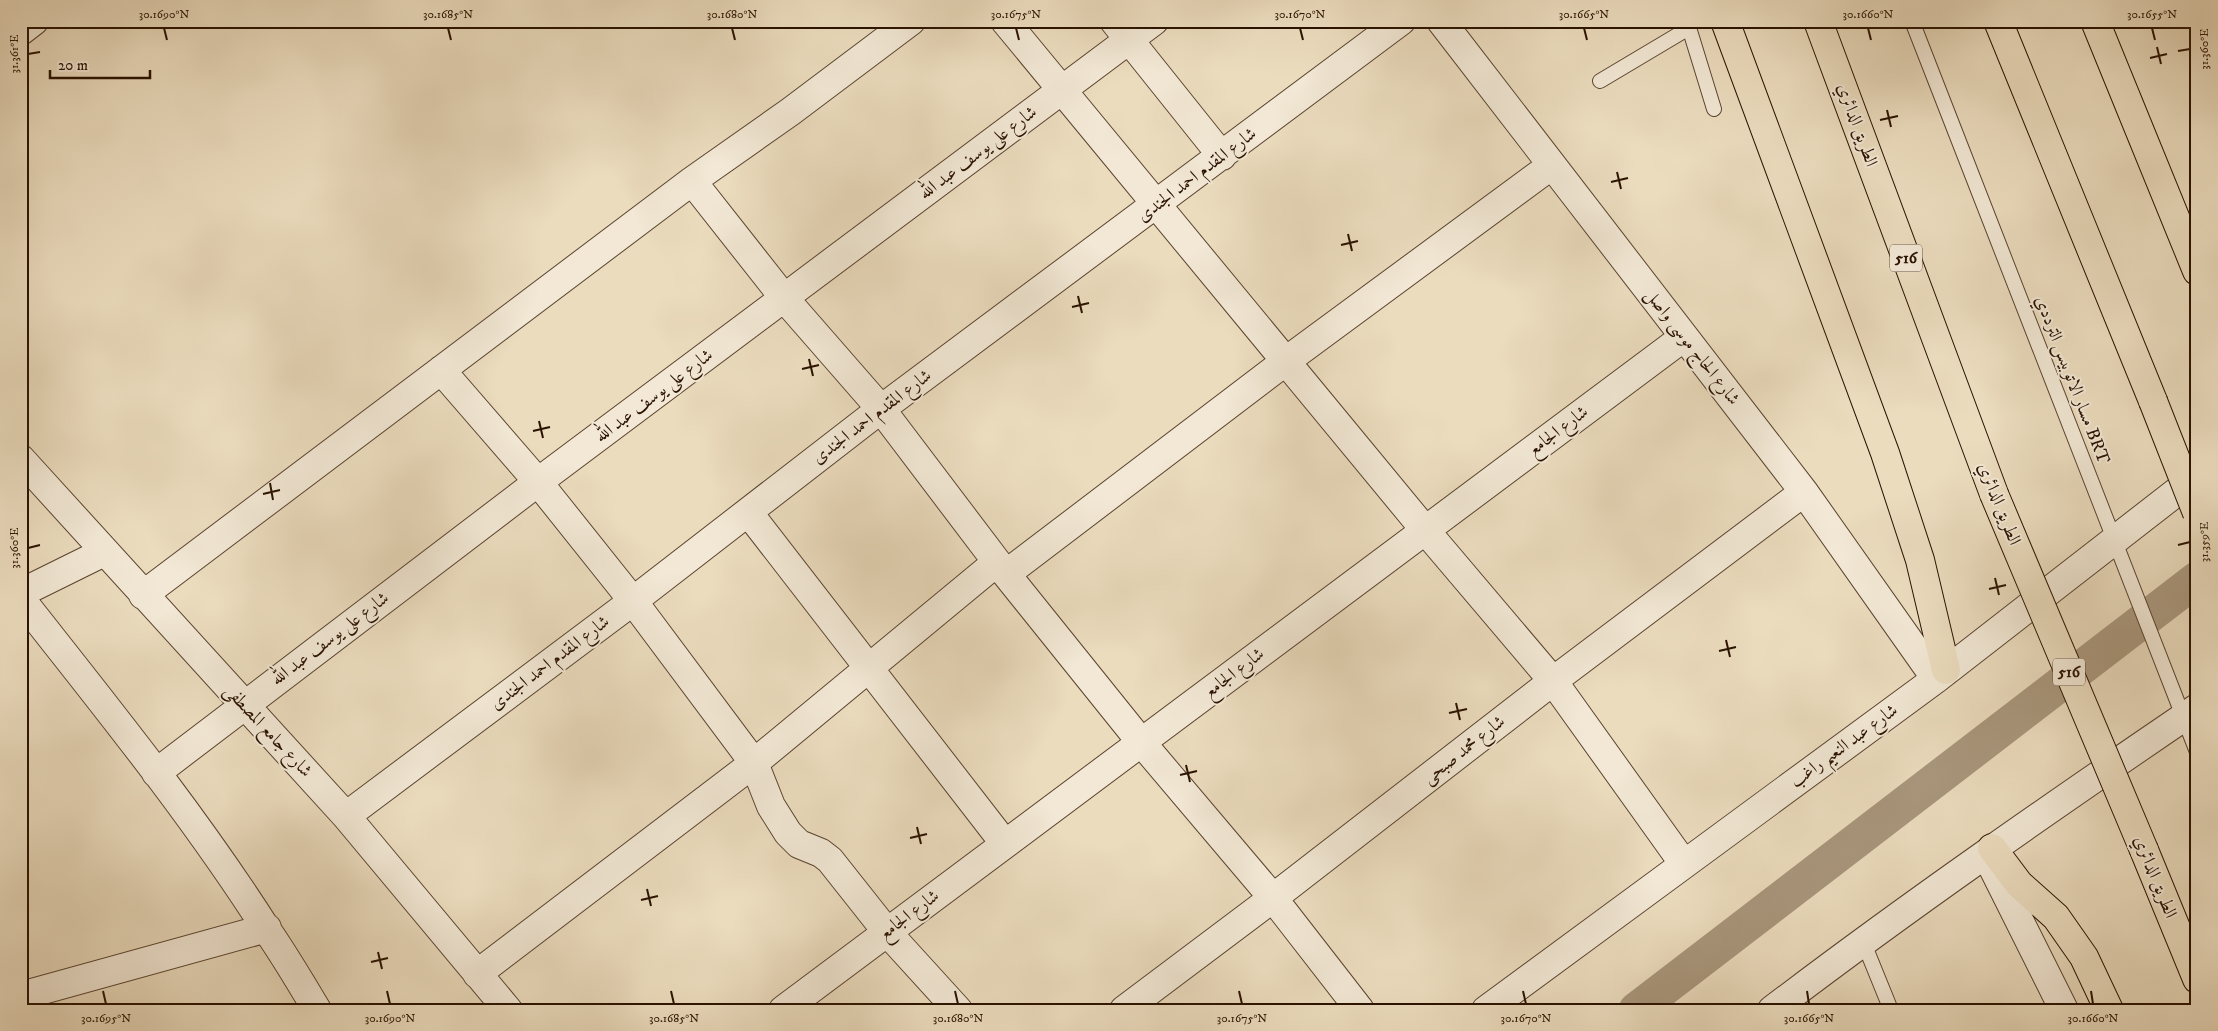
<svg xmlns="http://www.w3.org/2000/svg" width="2218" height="1031" viewBox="0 0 2218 1031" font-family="'IM FELL DW Pica',Amiri,serif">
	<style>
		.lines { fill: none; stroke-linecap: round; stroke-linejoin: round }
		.canal { stroke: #a9977d; stroke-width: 35 }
		.service-casing { stroke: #5a4430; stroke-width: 16 }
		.minor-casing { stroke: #5a4430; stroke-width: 30 }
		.motorway-casing { stroke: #2a1200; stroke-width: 30 }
		.service { stroke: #f2e8d5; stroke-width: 14 }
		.minor { stroke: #f2e8d5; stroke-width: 28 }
		.motorway { stroke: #ebdcbe; stroke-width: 28 }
		.motorway-bridge-casing { stroke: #2a1200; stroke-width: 30; stroke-linecap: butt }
		.motorway-bridge { stroke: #ebdcbe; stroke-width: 28 }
		.ticks { fill: none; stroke: #2a1200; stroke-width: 2 }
		.labels { text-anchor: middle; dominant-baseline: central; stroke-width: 4; stroke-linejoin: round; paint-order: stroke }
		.shield { fill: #f2e8d5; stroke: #665240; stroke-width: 1 }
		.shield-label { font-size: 16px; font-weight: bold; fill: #2a1200 }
		.street-label { font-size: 18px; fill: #2a1200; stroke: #f2e8d5 }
		.neatline { fill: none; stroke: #2a1200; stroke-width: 2 }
		.ticks-label { font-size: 12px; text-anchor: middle; fill: #2a1200 }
	</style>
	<rect width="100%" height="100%" fill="#ebdcbe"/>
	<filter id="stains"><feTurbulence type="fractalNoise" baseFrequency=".004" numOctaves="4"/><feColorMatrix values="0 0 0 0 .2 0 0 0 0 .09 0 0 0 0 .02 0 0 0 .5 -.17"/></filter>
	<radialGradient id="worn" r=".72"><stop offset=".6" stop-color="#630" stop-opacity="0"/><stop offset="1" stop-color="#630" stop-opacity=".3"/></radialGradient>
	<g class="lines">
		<path class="canal" d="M1636,1010L2197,579"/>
		<defs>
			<path id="service" d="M1687,21L1714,109
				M1912,21L2197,752
				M1600,81L1689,28
				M1863,941L1891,1010"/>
			<path id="minor" d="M1005,21L1425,530L1553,681L1684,864
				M1114,21L1222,156
				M1441,21L1804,492L1936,679
				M21,31L34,21
				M692,181L785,299L881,409L1006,574L1141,742L1273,898L1360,1010
				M441,370L538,482L633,601L754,763L771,806L788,833L799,844L821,853L830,860L887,932L958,1010
				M21,459L346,816L508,1010
				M748,512L1005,844
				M1006,574L1286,361L1552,165
				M21,593L104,552
				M143,595L692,181L790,112L911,21
				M21,599C106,707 193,814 267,930C285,956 301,983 317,1010
				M156,773L538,482L1154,21
				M346,816L633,601L881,409L1401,21
				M1986,854L2064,1010
				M477,974L754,763L997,562
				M21,996L267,928
				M783,1010L1684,337
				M1124,1010L1273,898L1553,681L1804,492
				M1486,1010L1936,679L2197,476
				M1772,1010C1910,905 2053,806 2197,708"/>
			<path id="motorway" d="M1725,21L1885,453L1920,560L1946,670
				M1818,21L1994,494
				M1998,21L2153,401
				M2095,21L2197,271
				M1992,848L2019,884L2056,917L2084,957L2109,1010
				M2144,850L2197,979"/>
		</defs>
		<use href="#service" class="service-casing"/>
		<use href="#minor" class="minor-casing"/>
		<use href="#motorway" class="motorway-casing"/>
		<use href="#service" class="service"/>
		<use href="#minor" class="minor"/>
		<use href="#motorway" class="motorway"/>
		<defs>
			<path id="motorway-bridge" d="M2153,401L2197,513
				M1994,494L2144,850"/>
		</defs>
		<use href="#motorway-bridge" class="motorway-bridge-casing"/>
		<use href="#motorway-bridge" class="motorway-bridge"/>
	</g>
	<path class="ticks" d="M164,28L167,40M448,28L451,40M732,28L735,40M1016,28L1019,40M1300,28L1303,40M1584,28L1587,40M1868,28L1871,40M2152,28L2155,40M2157,47L2161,64M2178,51L2190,49M28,54L40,52M2150,58L2167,54M1887,110L1891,127M1880,120L1898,116M1617,172L1621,189M1611,182L1628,178M1348,234L1352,251M1341,245L1358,241M1078,296L1082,313M1072,307L1089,303M809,359L813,376M802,369L819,365M539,421L543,438M533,431L550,427M270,483L273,500M263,494L280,490M2178,545L2190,542M28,548L40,545M1995,578L1999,595M1989,589L2006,585M1726,640L1730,657M1719,651L1736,647M1456,703L1460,720M1449,713L1467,709M1186,765L1190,782M1180,775L1197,771M917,827L921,844M910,838L927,834M647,889L651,906M641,900L658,896M378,952L382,969M371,962L388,958M103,991L106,1004M387,991L390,1004M671,991L674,1004M955,991L958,1004M1239,991L1242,1004M1523,991L1526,1004M1807,991L1809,1004M2091,991L2093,1004"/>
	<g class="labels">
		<g class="shield">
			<rect x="1890" y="244.5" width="32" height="27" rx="4"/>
			<rect x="2053" y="658.5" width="32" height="27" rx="4"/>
		</g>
		<g class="shield-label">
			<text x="1906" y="258">516</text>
			<text x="2069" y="672">516</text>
		</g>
		<g class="street-label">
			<text transform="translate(1857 125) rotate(70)">الطريق الدائري</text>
			<text transform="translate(978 153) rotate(-37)">شارع على يوسف عبد الله</text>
			<text transform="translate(1197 175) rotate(-37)">شارع المقدم احمد الجندى</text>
			<text transform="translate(1692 347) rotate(52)">شارع الحاج موسى واصل</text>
			<text transform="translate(2072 380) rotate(69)">مسار الاتوبيس الترددي BRT</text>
			<text transform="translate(654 396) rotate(-37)">شارع على يوسف عبد الله</text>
			<text transform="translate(872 417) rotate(-37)">شارع المقدم احمد الجندى</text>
			<text transform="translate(1558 431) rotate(-37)">شارع الجامع</text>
			<text transform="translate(1999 504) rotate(68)">الطريق الدائري</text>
			<text transform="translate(330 639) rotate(-37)">شارع على يوسف عبد الله</text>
			<text transform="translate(550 663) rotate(-37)">شارع المقدم احمد الجندى</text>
			<text transform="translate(1234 673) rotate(-37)">شارع الجامع</text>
			<text transform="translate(268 731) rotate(47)">شارع جامع المصطفى</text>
			<text transform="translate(1844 746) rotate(-36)">شارع عبد النعيم راغب</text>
			<text transform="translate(1464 750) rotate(-38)">شارع محمد صبحى</text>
			<text transform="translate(2155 877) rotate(68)">الطريق الدائري</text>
			<text transform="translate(909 915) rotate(-37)">شارع الجامع</text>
		</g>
	</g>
	<rect width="2218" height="1031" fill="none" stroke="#ebdcbe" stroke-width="55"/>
	<path d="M50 70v8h100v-8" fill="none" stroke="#2a1200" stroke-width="2.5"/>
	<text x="58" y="70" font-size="15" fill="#2a1200" stroke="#f2e8d5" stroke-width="4" paint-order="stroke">20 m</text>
	<rect x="28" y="28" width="2162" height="976" class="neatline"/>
	<g class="ticks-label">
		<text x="164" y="18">30.1690°N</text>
		<text x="448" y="18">30.1685°N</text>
		<text x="732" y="18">30.1680°N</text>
		<text x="1016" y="18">30.1675°N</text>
		<text x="1300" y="18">30.1670°N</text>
		<text x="1584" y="18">30.1665°N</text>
		<text x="1868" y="18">30.1660°N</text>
		<text x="2152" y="18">30.1655°N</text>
		<text transform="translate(2204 49) rotate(-90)" y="4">31.360°E</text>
		<text transform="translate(14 54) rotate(-90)" y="4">31.361°E</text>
		<text transform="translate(2204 542) rotate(-90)" y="4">31.359°E</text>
		<text transform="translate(14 548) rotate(-90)" y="4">31.360°E</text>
		<text x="106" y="1022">30.1695°N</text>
		<text x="390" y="1022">30.1690°N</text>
		<text x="674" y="1022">30.1685°N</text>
		<text x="958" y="1022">30.1680°N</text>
		<text x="1242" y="1022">30.1675°N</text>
		<text x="1526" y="1022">30.1670°N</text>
		<text x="1809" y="1022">30.1665°N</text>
		<text x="2093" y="1022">30.1660°N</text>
	</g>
	<rect width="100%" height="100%" filter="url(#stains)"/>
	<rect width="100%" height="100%" fill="url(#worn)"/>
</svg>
